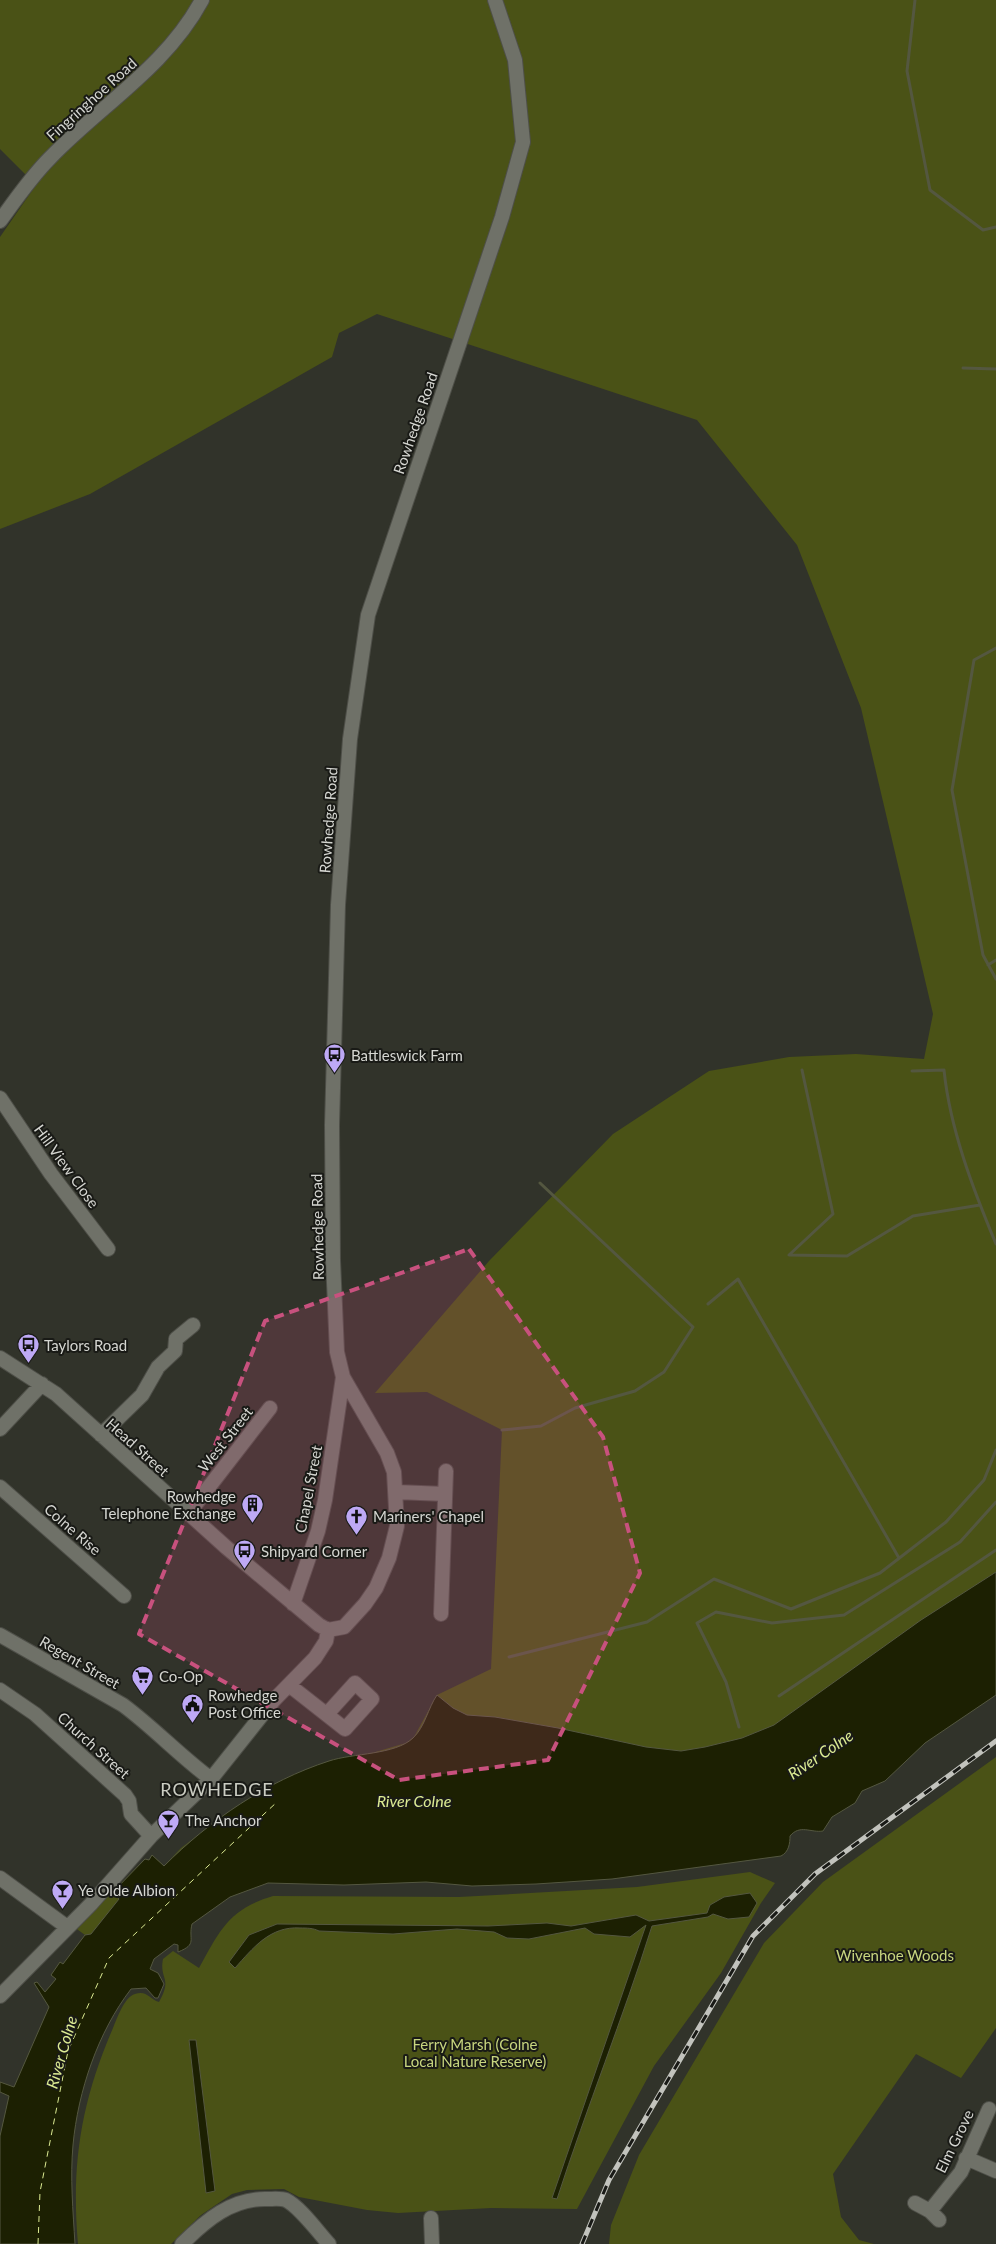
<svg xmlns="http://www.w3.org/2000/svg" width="996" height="2244" viewBox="0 0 996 2244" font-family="Lato,sans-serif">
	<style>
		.green { fill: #4a5216 }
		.water { fill: #1c2002; stroke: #545740 }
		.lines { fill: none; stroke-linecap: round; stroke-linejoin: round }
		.stream { stroke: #545740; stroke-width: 3 }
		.ferry { stroke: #dceb93; stroke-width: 1; stroke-dasharray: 6 5; stroke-linecap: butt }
		.minor-casing { stroke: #4e4f48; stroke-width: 16 }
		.minor { stroke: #6f7168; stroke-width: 14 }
		.rail-casing { stroke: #c2c3bd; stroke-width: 5 }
		.rail { stroke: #191a16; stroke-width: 3; stroke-dasharray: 9; stroke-linecap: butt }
		.marked { fill: #c8517e; fill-opacity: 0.2; stroke: #c8517e; stroke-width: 4; stroke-dasharray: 10 6; stroke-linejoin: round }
		.labels { text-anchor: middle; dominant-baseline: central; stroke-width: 4; stroke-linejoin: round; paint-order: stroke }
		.street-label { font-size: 15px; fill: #d5d6d1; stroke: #191a16 }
		.poi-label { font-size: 15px; fill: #d5d6d1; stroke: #191a16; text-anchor: start }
		.park-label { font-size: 15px; fill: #c8d67f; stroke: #191a16 }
		.water-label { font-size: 16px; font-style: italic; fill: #dceb93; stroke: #191a16 }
		.quarter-label { font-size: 18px; letter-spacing: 1px; fill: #cbcdc3; stroke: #191a16 }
	</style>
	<rect width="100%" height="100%" fill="#31332a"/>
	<path class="green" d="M0,0H996V1619L835,1732L290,1801L0,2136L9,2096L0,2092V2082L14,2087L49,2007L34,1983L37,1982L45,1992L56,1979L51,1975L60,1962L63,1964L85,1935L74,1927L113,1892L145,1859L149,1860L152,1855L164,1866L181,1848L221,1818L265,1789L331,1760L372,1753L406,1743L414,1737L437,1695L491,1669L502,1430L427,1392L375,1393L489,1261L613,1134L709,1071L789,1057L856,1054L924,1059L933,1014L861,708L797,545L697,420L377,314L339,333L332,357L90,494L0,529V237L36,185L0,149Z
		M996,1757V2028L961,2078L916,2054L833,2174L841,2217L859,2240L874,2244H609L611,2225L639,2155L764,1943L823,1882Z
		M750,1872L775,1883L761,1903L721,1973L654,2066L577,2209L491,2208L398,2213L367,2210L299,2197L284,2189L247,2190L232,2194L201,2215L171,2244H78C71,2164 81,2102 113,2028C117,2019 124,1997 135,1994C147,1990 149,1999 159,2002C173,1977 159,1980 163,1959L173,1951L199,1968C220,1930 229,1909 273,1896L459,1897L637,1887Z"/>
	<path class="water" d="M996,1572V1695L925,1743L885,1781L862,1791L855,1803L832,1817L823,1831C811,1833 800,1824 790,1836C790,1843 789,1852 781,1856L612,1879L536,1884L472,1886L426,1882L344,1885L268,1883L230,1897L192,1924C188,1940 198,1944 178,1952V1945L174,1944L154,1959L150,1969L158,1973L164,1984L158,1998H155L146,1988L131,1989C98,2032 78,2091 73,2145C70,2177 73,2211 75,2244H0V2136L9,2096L0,2092V2082L14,2087L49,2007L34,1983L37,1982L45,1992L56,1979L51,1975L60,1962L63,1964L85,1935L91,1934L119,1899L113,1892L145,1859L149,1860L152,1855L164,1866C210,1820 267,1781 329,1761C353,1753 395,1755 413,1738C425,1727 428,1708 437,1695L453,1708L467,1715L495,1717L558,1728L646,1747L681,1751L705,1747L742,1738L774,1725L921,1620Z
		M750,1893L757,1903L749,1917L728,1919L713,1914L708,1917L652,1926C623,2018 587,2107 557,2199L552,2198L646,1925L630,1937L594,1934L585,1928L529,1939L507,1938L494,1932L457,1929L393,1934L319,1931C313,1928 307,1928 300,1928C270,1926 253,1948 235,1968L229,1962L249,1935L277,1924L488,1926L547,1923L571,1926L636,1915L649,1921L707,1913L710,1905L724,1897Z
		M189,2040H196L215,2191L206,2193Z"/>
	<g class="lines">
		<path class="stream" d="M915,0L907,71L930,190L983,230L996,227
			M963,368L996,369
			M996,648L974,660L952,790L983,955L996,979
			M988,965L996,960
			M802,1070L833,1214L789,1255L847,1256L913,1216L980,1205
			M912,1071L944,1070C950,1129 973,1189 996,1244
			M708,1304L738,1279L899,1558
			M502,1430L541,1426L575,1408L635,1391L664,1372L693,1327L540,1183
			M509,1657L647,1622L714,1579L791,1609L880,1573L946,1522L984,1480L996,1450
			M779,1696L996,1550
			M739,1727L726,1682L697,1623L716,1612L772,1623L844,1615L960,1542L996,1502"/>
		<path class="ferry" d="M38,2244L40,2192L68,2051L109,1958L277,1802"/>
		<defs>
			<path id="minor" d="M0,221C16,199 31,177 50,158C101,105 166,67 202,0
				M0,1098L51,1174L108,1249
				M0,1358L56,1394L227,1548L319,1625L328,1630L344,1627L365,1604L376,1588L389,1558L397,1526L394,1472L387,1453L343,1377L337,1352L333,1260L332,1125L338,905L350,739L368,615L502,217L523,142L515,60L495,0
				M0,1429L42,1384
				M101,1435L142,1395L158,1367L175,1351L176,1339L193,1325
				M0,1487L124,1596
				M396,1492L445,1494
				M188,1514L270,1408
				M293,1604L318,1531L325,1500L343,1377
				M441,1614L446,1471
				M0,1635L123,1705C154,1728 180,1756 211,1779
				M289,1685L345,1729L372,1699L355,1683L327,1714
				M0,1690L35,1714L125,1795L129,1801L131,1814L151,1836
				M0,1878L67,1927
				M0,1996L91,1904L151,1836L211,1779L274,1700L315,1658L326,1641L328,1630
				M966,2158L996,2171
				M915,2203L930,2211L939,2220
				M930,2211L961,2172L989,2109
				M431,2218L432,2244
				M182,2244C206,2220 232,2198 267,2199C273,2199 281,2198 286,2200C300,2207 318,2232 329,2244"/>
		</defs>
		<use href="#minor" class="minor-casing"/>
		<use href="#minor" class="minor"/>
		<defs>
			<path id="rail" d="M582,2244L609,2180L753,1936L815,1874L996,1741"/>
		</defs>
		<use href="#rail" class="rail-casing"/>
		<use href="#rail" class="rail"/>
	</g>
	<path class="marked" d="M469,1249L603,1437L640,1573L548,1760L399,1780L139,1634L265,1321Z"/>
	<defs>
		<symbol id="bus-pin" viewBox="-11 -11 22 30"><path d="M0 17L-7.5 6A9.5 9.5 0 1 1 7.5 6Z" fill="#bea9f5" stroke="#191a16"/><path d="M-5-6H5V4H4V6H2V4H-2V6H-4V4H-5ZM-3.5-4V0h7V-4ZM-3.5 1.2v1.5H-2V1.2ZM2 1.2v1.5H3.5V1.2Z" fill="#111"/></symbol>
		<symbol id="building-pin" viewBox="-11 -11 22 30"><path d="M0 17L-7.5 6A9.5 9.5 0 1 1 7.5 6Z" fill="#bea9f5" stroke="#191a16"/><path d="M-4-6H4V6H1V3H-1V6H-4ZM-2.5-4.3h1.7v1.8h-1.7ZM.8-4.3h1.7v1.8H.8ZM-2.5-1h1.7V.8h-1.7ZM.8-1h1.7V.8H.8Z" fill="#111"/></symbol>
		<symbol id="church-pin" viewBox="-11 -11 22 30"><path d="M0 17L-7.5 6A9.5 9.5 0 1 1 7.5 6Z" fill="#bea9f5" stroke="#191a16"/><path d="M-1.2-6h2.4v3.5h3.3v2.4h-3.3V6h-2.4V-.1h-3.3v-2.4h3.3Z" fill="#111"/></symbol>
		<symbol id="supermarket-pin" viewBox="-11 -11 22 30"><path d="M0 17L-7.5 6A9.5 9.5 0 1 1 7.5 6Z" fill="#bea9f5" stroke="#191a16"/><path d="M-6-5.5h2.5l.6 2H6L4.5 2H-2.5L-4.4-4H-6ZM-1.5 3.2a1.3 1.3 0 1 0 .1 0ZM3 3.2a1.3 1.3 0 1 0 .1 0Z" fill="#111"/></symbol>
		<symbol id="civic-pin" viewBox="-11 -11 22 30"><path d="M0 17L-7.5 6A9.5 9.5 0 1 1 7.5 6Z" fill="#bea9f5" stroke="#191a16"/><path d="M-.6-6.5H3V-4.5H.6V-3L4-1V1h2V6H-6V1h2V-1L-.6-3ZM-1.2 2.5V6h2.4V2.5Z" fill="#111"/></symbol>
		<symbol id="bar-pin" viewBox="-11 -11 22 30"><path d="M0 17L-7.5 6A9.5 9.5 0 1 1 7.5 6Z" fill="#bea9f5" stroke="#191a16"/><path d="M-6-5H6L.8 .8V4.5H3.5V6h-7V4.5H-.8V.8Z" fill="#111"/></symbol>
	</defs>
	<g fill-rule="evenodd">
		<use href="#bus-pin" x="322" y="1042" width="25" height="34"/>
		<use href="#bus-pin" x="16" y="1332" width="25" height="34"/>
		<use href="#building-pin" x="240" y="1492" width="25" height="34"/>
		<use href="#church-pin" x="344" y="1504" width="25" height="34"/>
		<use href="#bus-pin" x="232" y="1538" width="25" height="34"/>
		<use href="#supermarket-pin" x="130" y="1664" width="25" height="34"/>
		<use href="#civic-pin" x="180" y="1692" width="25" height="34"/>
		<use href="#bar-pin" x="156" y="1808" width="25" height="34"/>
		<use href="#bar-pin" x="50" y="1878" width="25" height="34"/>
	</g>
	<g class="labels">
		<g class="street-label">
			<text transform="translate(91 99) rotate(-42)">Fingringhoe Road</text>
			<text transform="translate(415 423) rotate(-71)">Rowhedge Road</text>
			<text transform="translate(328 820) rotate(-86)">Rowhedge Road</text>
			<text transform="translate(67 1166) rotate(54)">Hill View Close</text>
			<text transform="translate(317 1227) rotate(-91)">Rowhedge Road</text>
			<text transform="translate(225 1439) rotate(-52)">West Street</text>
			<text transform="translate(138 1447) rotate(42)">Head Street</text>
			<text transform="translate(308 1489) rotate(-79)">Chapel Street</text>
			<text transform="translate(73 1529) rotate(41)">Colne Rise</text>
			<text transform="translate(80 1662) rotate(30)">Regent Street</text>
			<text transform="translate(94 1745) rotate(42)">Church Street</text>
			<text transform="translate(954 2141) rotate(-64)">Elm Grove</text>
		</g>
		<g class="poi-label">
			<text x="351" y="1055">Battleswick Farm</text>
			<text x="44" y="1345">Taylors Road</text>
			<text x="236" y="1496" text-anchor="end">Rowhedge<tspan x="236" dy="17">Telephone Exchange</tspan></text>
			<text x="373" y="1516">Mariners' Chapel</text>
			<text x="261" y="1551">Shipyard Corner</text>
			<text x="159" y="1676">Co-Op</text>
			<text x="208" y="1695">Rowhedge<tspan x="208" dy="17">Post Office</tspan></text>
			<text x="185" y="1820">The Anchor</text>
			<text x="78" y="1890">Ye Olde Albion</text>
		</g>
		<g class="park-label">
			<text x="895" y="1955">Wivenhoe Woods</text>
			<text x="475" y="2044">Ferry Marsh (Colne<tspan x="475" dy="17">Local Nature Reserve)</tspan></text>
		</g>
		<g class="water-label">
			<text transform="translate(820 1754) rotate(-34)">River Colne</text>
			<text x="414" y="1800">River Colne</text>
			<text transform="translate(61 2052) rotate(-74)">River Colne</text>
		</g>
		<g class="quarter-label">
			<text x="217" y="1789">ROWHEDGE</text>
		</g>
	</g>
</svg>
